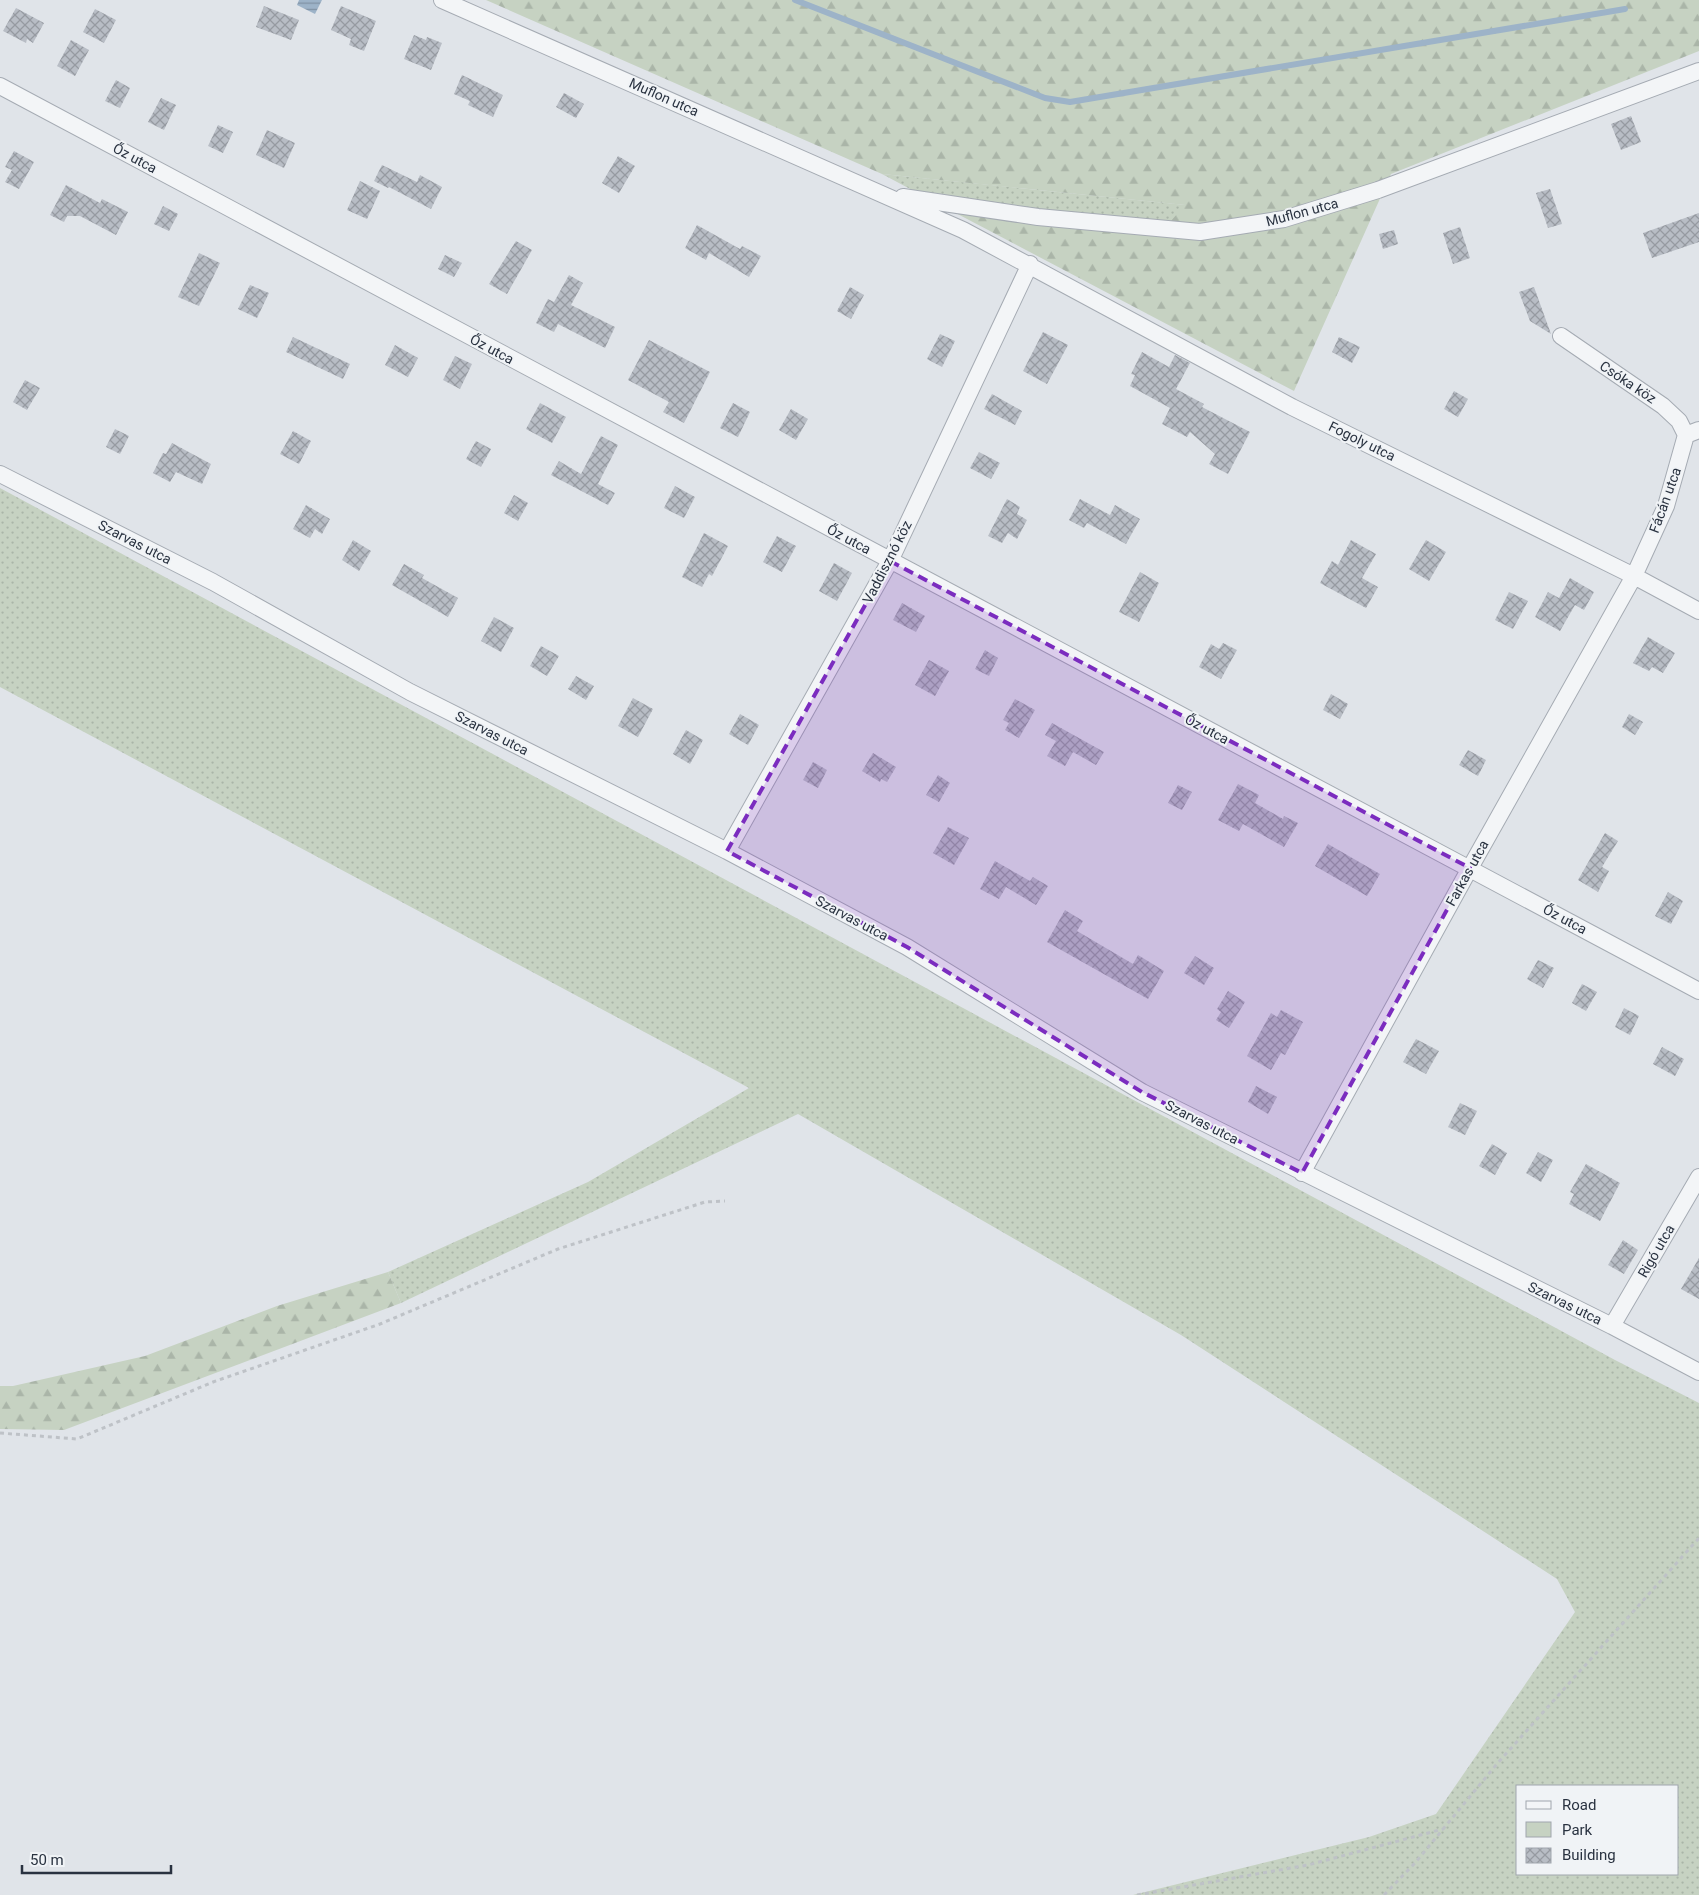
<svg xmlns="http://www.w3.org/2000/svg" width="1699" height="1895" viewBox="0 0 1699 1895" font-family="Roboto,sans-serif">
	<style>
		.green { fill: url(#green-dots); fill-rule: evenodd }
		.forest { fill: url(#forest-firs) }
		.water { fill: url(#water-rules) }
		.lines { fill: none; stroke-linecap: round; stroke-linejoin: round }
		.stream { stroke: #9db3c8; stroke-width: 6 }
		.building { fill: url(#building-cross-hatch) }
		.minor-casing { stroke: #a5abb3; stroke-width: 18 }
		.path { stroke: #bec2c7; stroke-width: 3; stroke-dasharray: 4 4; stroke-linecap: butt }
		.minor { stroke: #f3f5f7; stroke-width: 16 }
		.marked { fill: #7b2cbf; fill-opacity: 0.2; stroke: #7b2cbf; stroke-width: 4; stroke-dasharray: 10 6; stroke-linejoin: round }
		.labels { text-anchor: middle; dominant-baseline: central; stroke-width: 4; stroke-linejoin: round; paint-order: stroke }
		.street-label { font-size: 14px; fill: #293240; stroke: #f0f3f6 }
	</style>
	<defs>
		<pattern id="green-dots" width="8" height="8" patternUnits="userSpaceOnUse" patternTransform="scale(1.25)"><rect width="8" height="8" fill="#c6d2c2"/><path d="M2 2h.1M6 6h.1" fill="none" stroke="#aab5a8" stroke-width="1.8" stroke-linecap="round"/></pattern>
		<pattern id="forest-firs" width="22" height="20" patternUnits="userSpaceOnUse" patternTransform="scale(1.25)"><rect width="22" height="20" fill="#c6d2c2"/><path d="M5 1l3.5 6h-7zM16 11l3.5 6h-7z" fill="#aab5a8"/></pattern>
		<pattern id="water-rules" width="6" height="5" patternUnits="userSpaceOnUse" patternTransform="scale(1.25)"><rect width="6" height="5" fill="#9db3c8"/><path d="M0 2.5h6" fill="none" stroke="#8092a4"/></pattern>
		<pattern id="building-cross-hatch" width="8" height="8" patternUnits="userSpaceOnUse" patternTransform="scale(1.25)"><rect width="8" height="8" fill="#b8bdc5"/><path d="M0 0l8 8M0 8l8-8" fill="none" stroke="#969aa1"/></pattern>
	</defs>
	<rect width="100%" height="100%" fill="#e0e4e9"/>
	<path class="green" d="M882,174L1186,205L1171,222L929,199Z
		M0,488L1615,1360L1699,1403V1895H1133L1369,1837L1436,1814L1575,1612L1557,1579L1181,1335L798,1114L401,1303L388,1272L588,1182L749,1088L0,687ZM1518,1786H1678V1874H1518Z"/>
	<path class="forest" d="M486,0H1699V51L1391,174L1294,391L929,199L1170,222L1185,205L882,174Z
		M388,1272L401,1303L64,1430L0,1429V1386H13L145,1356L277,1306Z"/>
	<path class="water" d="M299,0H322L315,14L297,5Z"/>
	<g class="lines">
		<path class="stream" d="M795,0L1045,98L1070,102L1625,9"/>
	</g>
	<path class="building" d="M264,6L299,20L291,40L256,27Z
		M341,6L376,21L364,51L349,45L351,39L331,30Z
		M16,8L44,23L33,43L27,39L26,43L3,31Z
		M95,9L116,20L104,43L83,32Z
		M414,35L426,40L427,37L442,43L431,70L404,59Z
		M71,40L89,50L75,76L57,66Z
		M462,75L503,95L493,117L468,105L470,101L454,94Z
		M116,80L130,88L120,108L105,101Z
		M564,93L584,104L576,118L556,107Z
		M161,98L176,105L164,130L148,122Z
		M1631,116L1641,142L1621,150L1611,124Z
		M218,125L233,132L223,153L208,146Z
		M267,130L295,143L284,168L256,155Z
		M14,151L34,162L19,189L5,182L12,170L5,167Z
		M618,156L635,166L619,193L602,183Z
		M382,165L417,182L420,175L442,187L431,209L389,187L388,188L374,181Z
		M360,181L380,191L367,219L347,210Z
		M66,185L100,203L102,199L128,212L116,235L80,216H67L64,222L50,215Z
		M1550,189L1562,224L1548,228L1536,193Z
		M163,206L178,214L169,231L154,224Z
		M1699,213V242L1652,258L1643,233Z
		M697,225L740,249L742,246L761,256L749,277L709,253L706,260L685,248Z
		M1460,227L1470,258L1453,264L1443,233Z
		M1394,230L1398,244L1383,249L1379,234Z
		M516,241L532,250L507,294L489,284Z
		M199,253L220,263L199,306L178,297Z
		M445,255L462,263L454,277L438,269Z
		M569,275L583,283L571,305L615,327L605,348L558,324L554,332L536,323L548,299L554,302Z
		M250,285L269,293L257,318L238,309Z
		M850,287L864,295L851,319L837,311Z
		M1534,287L1551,334L1530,321L1519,292Z
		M1043,332L1068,345L1047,384L1023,371Z
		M940,334L955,341L942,367L927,359Z
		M293,337L350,364L343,379L286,352Z
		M1339,337L1360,347L1352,363L1332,352Z
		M649,340L710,372L684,423L663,412L669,402L628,380Z
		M395,345L418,358L408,377L385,365Z
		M1142,352L1169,367L1175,355L1190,363L1176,389L1204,404L1202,407L1250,432L1228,474L1209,464L1215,454L1190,432L1187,437L1162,424L1170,408L1130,386L1135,375L1131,374Z
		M455,356L472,364L460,389L443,380Z
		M25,380L40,388L27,410L13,402Z
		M1454,391L1468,399L1458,417L1444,409Z
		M992,394L1022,411L1015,425L984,409Z
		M540,403L566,417L552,443L526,429Z
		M733,403L750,412L738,437L720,428Z
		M791,409L808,419L796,440L779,430Z
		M115,429L129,436L120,454L106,447Z
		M293,431L311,441L299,464L280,454Z
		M601,436L618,445L598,484L615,493L608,505L551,475L559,461L581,474Z
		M476,441L491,449L481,467L466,459Z
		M172,443L211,464L202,484L176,472L170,482L153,473L163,453L166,454Z
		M979,452L1000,463L991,479L970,468Z
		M675,486L695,497L684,518L664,508Z
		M514,495L528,503L518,521L504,513Z
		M1007,499L1020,507L1017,514L1027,520L1017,539L1008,533L1002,543L988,536Z
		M1080,499L1110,515L1115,505L1140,519L1126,544L1087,523L1084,528L1069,520Z
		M306,505L330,519L322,534L315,529L310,538L293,529Z
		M704,533L728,546L712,576L709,574L702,587L682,577Z
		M777,536L796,546L782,572L763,562Z
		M353,540L371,551L359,571L342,560Z
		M1351,540L1376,554L1362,578L1378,587L1366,608L1320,583L1332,561L1338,565Z
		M1426,540L1446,552L1429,581L1409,569Z
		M834,563L852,573L837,601L819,591Z
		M404,564L424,575L422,578L458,598L448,617L392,585Z
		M1140,572L1159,583L1139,622L1119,612Z
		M1570,578L1594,592L1584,610L1575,605L1560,631L1535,617L1548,592L1559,598Z
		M1509,592L1528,601L1513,629L1495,620Z
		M902,603L925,616L916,632L893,620Z
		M494,617L514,628L501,652L481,641Z
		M1648,637L1675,653L1663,673L1652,667L1649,671L1633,663Z
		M1223,643L1237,650L1221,679L1199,667L1211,644L1219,649Z
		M541,646L559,656L547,676L530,666Z
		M985,650L998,658L989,676L975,669Z
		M929,660L949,671L935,696L915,685Z
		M576,676L594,686L586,700L568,689Z
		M1331,694L1348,704L1340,719L1323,710Z
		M633,698L653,709L638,737L618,726Z
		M1015,699L1035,710L1019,738L1005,730L1009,723L1003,720Z
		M740,714L759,725L748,745L729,734Z
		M1629,714L1643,722L1635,735L1622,727Z
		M1052,723L1104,752L1096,765L1073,752L1065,766L1047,756L1056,741L1045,735Z
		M686,730L703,740L690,764L673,754Z
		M1468,750L1486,760L1478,776L1459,765Z
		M873,753L896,767L887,782L881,779L880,782L862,771Z
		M813,762L827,770L818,788L803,780Z
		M938,775L950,783L939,802L926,795Z
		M1238,784L1259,795L1255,803L1283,819L1284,816L1298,823L1284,847L1243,824L1239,831L1218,820Z
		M1178,785L1192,792L1182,810L1168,803Z
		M948,827L969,838L954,865L933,853Z
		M1605,833L1618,841L1602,867L1609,871L1598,892L1578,880Z
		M1328,844L1380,874L1367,896L1315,866Z
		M995,861L1030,881L1033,877L1048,886L1036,905L1006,887L999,899L980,889Z
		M1668,892L1683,901L1671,924L1655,916Z
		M1065,910L1083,921L1077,931L1133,964L1138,955L1164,971L1148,999L1047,942Z
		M1195,956L1214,968L1204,985L1184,973Z
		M1538,960L1554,968L1543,988L1527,979Z
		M1582,984L1597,992L1586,1011L1572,1003Z
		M1228,991L1245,1002L1229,1028L1216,1020L1221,1012L1217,1009Z
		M1624,1008L1639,1016L1630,1035L1615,1027Z
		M1281,1010L1303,1022L1285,1055L1281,1053L1271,1070L1247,1056L1271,1013L1277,1017Z
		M1416,1039L1439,1051L1426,1074L1403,1062Z
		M1662,1047L1684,1059L1675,1076L1653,1064Z
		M1256,1086L1277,1097L1268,1114L1248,1102Z
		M1460,1103L1477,1111L1465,1135L1448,1127Z
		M1492,1144L1507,1153L1495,1175L1479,1166Z
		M1538,1152L1553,1160L1541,1182L1526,1173Z
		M1586,1164L1620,1183L1600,1221L1569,1204L1574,1194L1570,1192Z
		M1623,1240L1638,1250L1624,1274L1608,1265Z
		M1699,1258V1299L1681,1289Z"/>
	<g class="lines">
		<defs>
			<path id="minor" d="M442,0L963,230L1292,407L1634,576L1699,611
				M0,86L1699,991
				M903,197L1038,217L1200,232L1284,219L1378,190L1699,71
				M1561,336L1663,406L1679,421L1686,435
				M0,474L213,582L410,692L727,851L907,947L1142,1092L1612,1326L1699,1372
				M727,851L890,561L1030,264
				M1302,1173L1470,868L1634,576L1666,506L1686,435L1699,430
				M1612,1326L1699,1177"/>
		</defs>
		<use href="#minor" class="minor-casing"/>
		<path class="path" d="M0,1433L77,1439L213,1382L380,1324L558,1249L705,1202L725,1201
			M1137,1895L1308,1865L1443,1829
			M1384,1895L1415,1863L1496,1765L1699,1538"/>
		<use href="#minor" class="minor"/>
	</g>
	<path class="marked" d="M890,561L1470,868L1302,1173L1142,1092L907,947L727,851Z"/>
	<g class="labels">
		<g class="street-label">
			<text transform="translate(664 97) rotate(24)">Muflon utca</text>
			<text transform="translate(135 158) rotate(28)">Őz utca</text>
			<text transform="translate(1302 212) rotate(-15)">Muflon utca</text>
			<text transform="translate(492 349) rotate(28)">Őz utca</text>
			<text transform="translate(1628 382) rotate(34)">Csóka köz</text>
			<text transform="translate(1362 441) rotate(26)">Fogoly utca</text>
			<text transform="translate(1665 500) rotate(-70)">Fácán utca</text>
			<text transform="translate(849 539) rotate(28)">Őz utca</text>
			<text transform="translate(135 542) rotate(27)">Szarvas utca</text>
			<text transform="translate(887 562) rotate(-63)">Vaddisznó köz</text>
			<text transform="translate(1207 729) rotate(28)">Őz utca</text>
			<text transform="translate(492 733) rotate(27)">Szarvas utca</text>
			<text transform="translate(1467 873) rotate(-61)">Farkas utca</text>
			<text transform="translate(852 918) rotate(28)">Szarvas utca</text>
			<text transform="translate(1565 919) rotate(28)">Őz utca</text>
			<text transform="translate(1202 1122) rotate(27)">Szarvas utca</text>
			<text transform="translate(1656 1251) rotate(-60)">Rigó utca</text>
			<text transform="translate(1565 1303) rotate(26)">Szarvas utca</text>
		</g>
	</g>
	<rect x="1516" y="1785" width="162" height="90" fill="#f0f3f6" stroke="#a0a6ad"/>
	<rect x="1526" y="1801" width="25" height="8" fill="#f3f5f7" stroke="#a0a6ad"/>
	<text x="1562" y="1810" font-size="15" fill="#293240">Road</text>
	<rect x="1526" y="1822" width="25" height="15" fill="#c6d2c2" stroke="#a0a6ad"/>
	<text x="1562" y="1835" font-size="15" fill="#293240">Park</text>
	<rect x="1526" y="1848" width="25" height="15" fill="url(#building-cross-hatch)" stroke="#a0a6ad"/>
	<text x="1562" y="1860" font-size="15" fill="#293240">Building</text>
	<path d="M22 1865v8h149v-8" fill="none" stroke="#293240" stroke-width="2.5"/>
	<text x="30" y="1865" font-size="15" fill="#293240" stroke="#f0f3f6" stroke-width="4" paint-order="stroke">50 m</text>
</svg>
